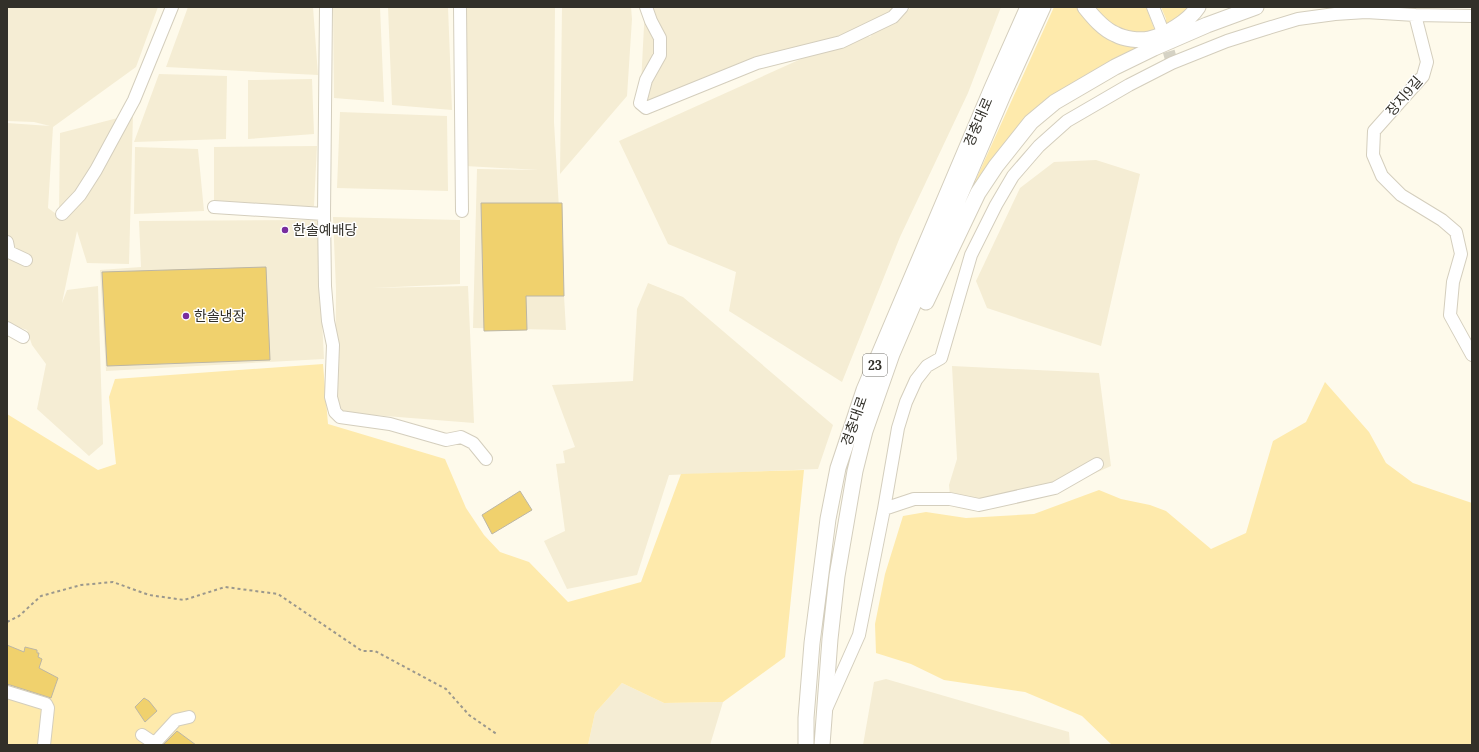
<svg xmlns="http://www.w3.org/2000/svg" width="1479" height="752" viewBox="0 0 1479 752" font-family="Lora,'Noto Sans KR',serif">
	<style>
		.built { fill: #f5edd4 }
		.green { fill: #feeaac }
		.building { fill: #f0d16d; stroke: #bcb6a5 }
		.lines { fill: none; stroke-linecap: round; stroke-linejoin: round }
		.minor-tunnel { stroke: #d5d2c4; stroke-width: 12; stroke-dasharray: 12 6; stroke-linecap: butt }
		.minor-casing { stroke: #d4cebd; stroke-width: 14 }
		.major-casing { stroke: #d4cebd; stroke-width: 17 }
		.path { stroke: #9b988d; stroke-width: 2; stroke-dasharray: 3 3; stroke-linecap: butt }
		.minor { stroke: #fff; stroke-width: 12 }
		.major { stroke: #fff; stroke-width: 15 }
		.poi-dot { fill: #782d9f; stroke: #fff; stroke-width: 1.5 }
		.labels { text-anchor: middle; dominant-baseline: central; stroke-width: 3; stroke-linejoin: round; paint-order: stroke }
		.shield { fill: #fff; stroke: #706e69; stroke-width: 1 }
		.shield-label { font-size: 13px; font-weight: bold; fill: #323029 }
		.street-label { font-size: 14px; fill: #323029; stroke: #fff }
		.poi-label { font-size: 14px; fill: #323029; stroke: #fff; text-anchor: start }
	</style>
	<rect width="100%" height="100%" fill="#fefaeb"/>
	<path class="built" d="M7,7H158L136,67L53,127L48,208L59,216L60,133L133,114L129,264L87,263L77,231L62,303L67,290L98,286L103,444L89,456L37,409L46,364L32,345L27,330L7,323V123L50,126L34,122L7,121Z
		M188,7H313L318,75L166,67Z
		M333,7H380L384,102L334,98Z
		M388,7H448L452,110L392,105Z
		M466,7H555L554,122L566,330L473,328L477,169L539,170L465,166L464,49Z
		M562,7H631L632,19L627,96L560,174Z
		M645,7H899L893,17L640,103Z
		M911,7H1001L968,93L900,237L842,382L729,311L736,272L668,244L619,141L861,32L870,37L874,32L902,17Z
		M159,74L227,76L226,139L134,142Z
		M312,79L314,134L248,139V80Z
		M340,112L447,116L448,191L337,188Z
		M317,146L314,206L214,207V147Z
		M135,147L198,149L204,211L134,214Z
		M1096,160L1140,174L1101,346L987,308L976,281L1020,188L1054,162Z
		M333,217L460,220V284L372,288L468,286L474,423L335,412L336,289Z
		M317,220L324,359L106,371L100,270L141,267L139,221Z
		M648,283L683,297L833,425L818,469L669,475L637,575L567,589L544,541L565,531L556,464L565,463L563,451L575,447L552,385L633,381L637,309Z
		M952,366L1099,373L1111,466L1037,499L951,506L949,485L957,459Z
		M886,679L1069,732L1070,745H863L874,682Z
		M622,683L664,703L723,702L710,745H588L595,713Z"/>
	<path class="green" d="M1054,7H1079L1148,44L1113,60L1054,94L1017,127L954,228Z
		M1091,7H1146L1154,28L1166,24V19L1161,7H1189L1176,22L1142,34L1105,24Z
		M323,364L328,424L445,459L466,508L484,535L500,552L529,562L568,602L641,582L681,474L804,470L785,657L723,702L664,703L622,683L595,713L588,745H7V414L98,470L116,464L109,397L115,379Z
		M1325,382L1369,432L1386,463L1413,483L1472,503V745H1112L1082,716L1025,692L944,680L911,664L876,653L875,624L885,574L903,516L926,512L966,518L1034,514L1099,490L1121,499L1150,505L1166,511L1211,549L1246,533L1273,441L1306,422Z"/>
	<path class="building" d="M481,203H562L564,296H526L527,330L484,331Z
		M266,267L270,360L107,366L102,272Z
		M520,491L532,510L492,534L482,515Z
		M7,645L24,652L25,647L37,650V653H39L38,657L42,659L39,668L58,678L51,698L7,684Z
		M144,698L149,701L157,711L145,722L135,707Z
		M177,731L196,745H163Z"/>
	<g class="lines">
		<path class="minor-tunnel" d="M1164,34L1172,63"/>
		<defs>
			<path id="minor" d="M326,7L324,214L325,286L328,321L333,345L331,397L335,412L340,417L390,424L446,440L461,437L473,443L486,459
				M460,7L462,211
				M646,7L651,21L660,38V55L646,80L640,103L646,108L757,63L841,42L893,17L902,7
				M1153,7L1161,27
				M1415,15L1472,16
				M214,207L324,214
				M62,214L80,195L96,170L134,100L172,7
				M7,242L9,252L26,260
				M7,328L23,337
				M884,509L898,428L906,402L916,380L927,366L941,358L971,255L996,205L1013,176L1039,146L1067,121L1129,85L1172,63L1227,41L1265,29L1298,19L1335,14L1366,12L1415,15L1427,62L1423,76L1374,131L1373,155L1382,176L1401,195L1442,220L1456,232L1461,254L1453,282L1450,315L1472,355
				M7,692L46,704L48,708L44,745
				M827,707L859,635L884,509L914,499H950L979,505L1055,488L1097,464
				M142,735L154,743
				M153,745L176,720L189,717"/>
			<path id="major" d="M1085,7C1093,17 1103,29 1115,34C1124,39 1139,41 1149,39C1165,36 1189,21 1198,7
				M926,302L978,193L996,166L1031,122L1055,102L1115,67L1154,48L1207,25L1256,7
				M806,745V718L812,643L828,519L838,468L864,390L992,88L1028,7
				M822,745L830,639L837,576L855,471L865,431L892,354L1003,95L1043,7"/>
		</defs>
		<use href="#minor" class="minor-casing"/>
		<use href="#major" class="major-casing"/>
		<path class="path" d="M7,622L19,616L41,596L81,585L113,582L149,595L184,600L225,587L278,594L362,651H375L446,689L469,715L498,735"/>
		<use href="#minor" class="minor"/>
		<use href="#major" class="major"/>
	</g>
	<g class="poi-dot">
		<circle cx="285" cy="230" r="4"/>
		<circle cx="186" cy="316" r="4"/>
	</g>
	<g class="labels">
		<rect class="shield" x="863" y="354" width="24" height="22" rx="3"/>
		<g class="shield-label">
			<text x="875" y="365">23</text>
		</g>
		<g class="street-label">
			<text transform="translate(1404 96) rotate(-49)">장지9길</text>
			<text transform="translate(978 122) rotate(-67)">경충대로</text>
			<text transform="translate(854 421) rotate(-71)">경충대로</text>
		</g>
		<g class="poi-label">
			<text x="293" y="230">한솔예배당</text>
			<text x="194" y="316">한솔냉장</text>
		</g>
	</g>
	<rect width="1479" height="752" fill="none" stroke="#323029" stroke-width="16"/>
</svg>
